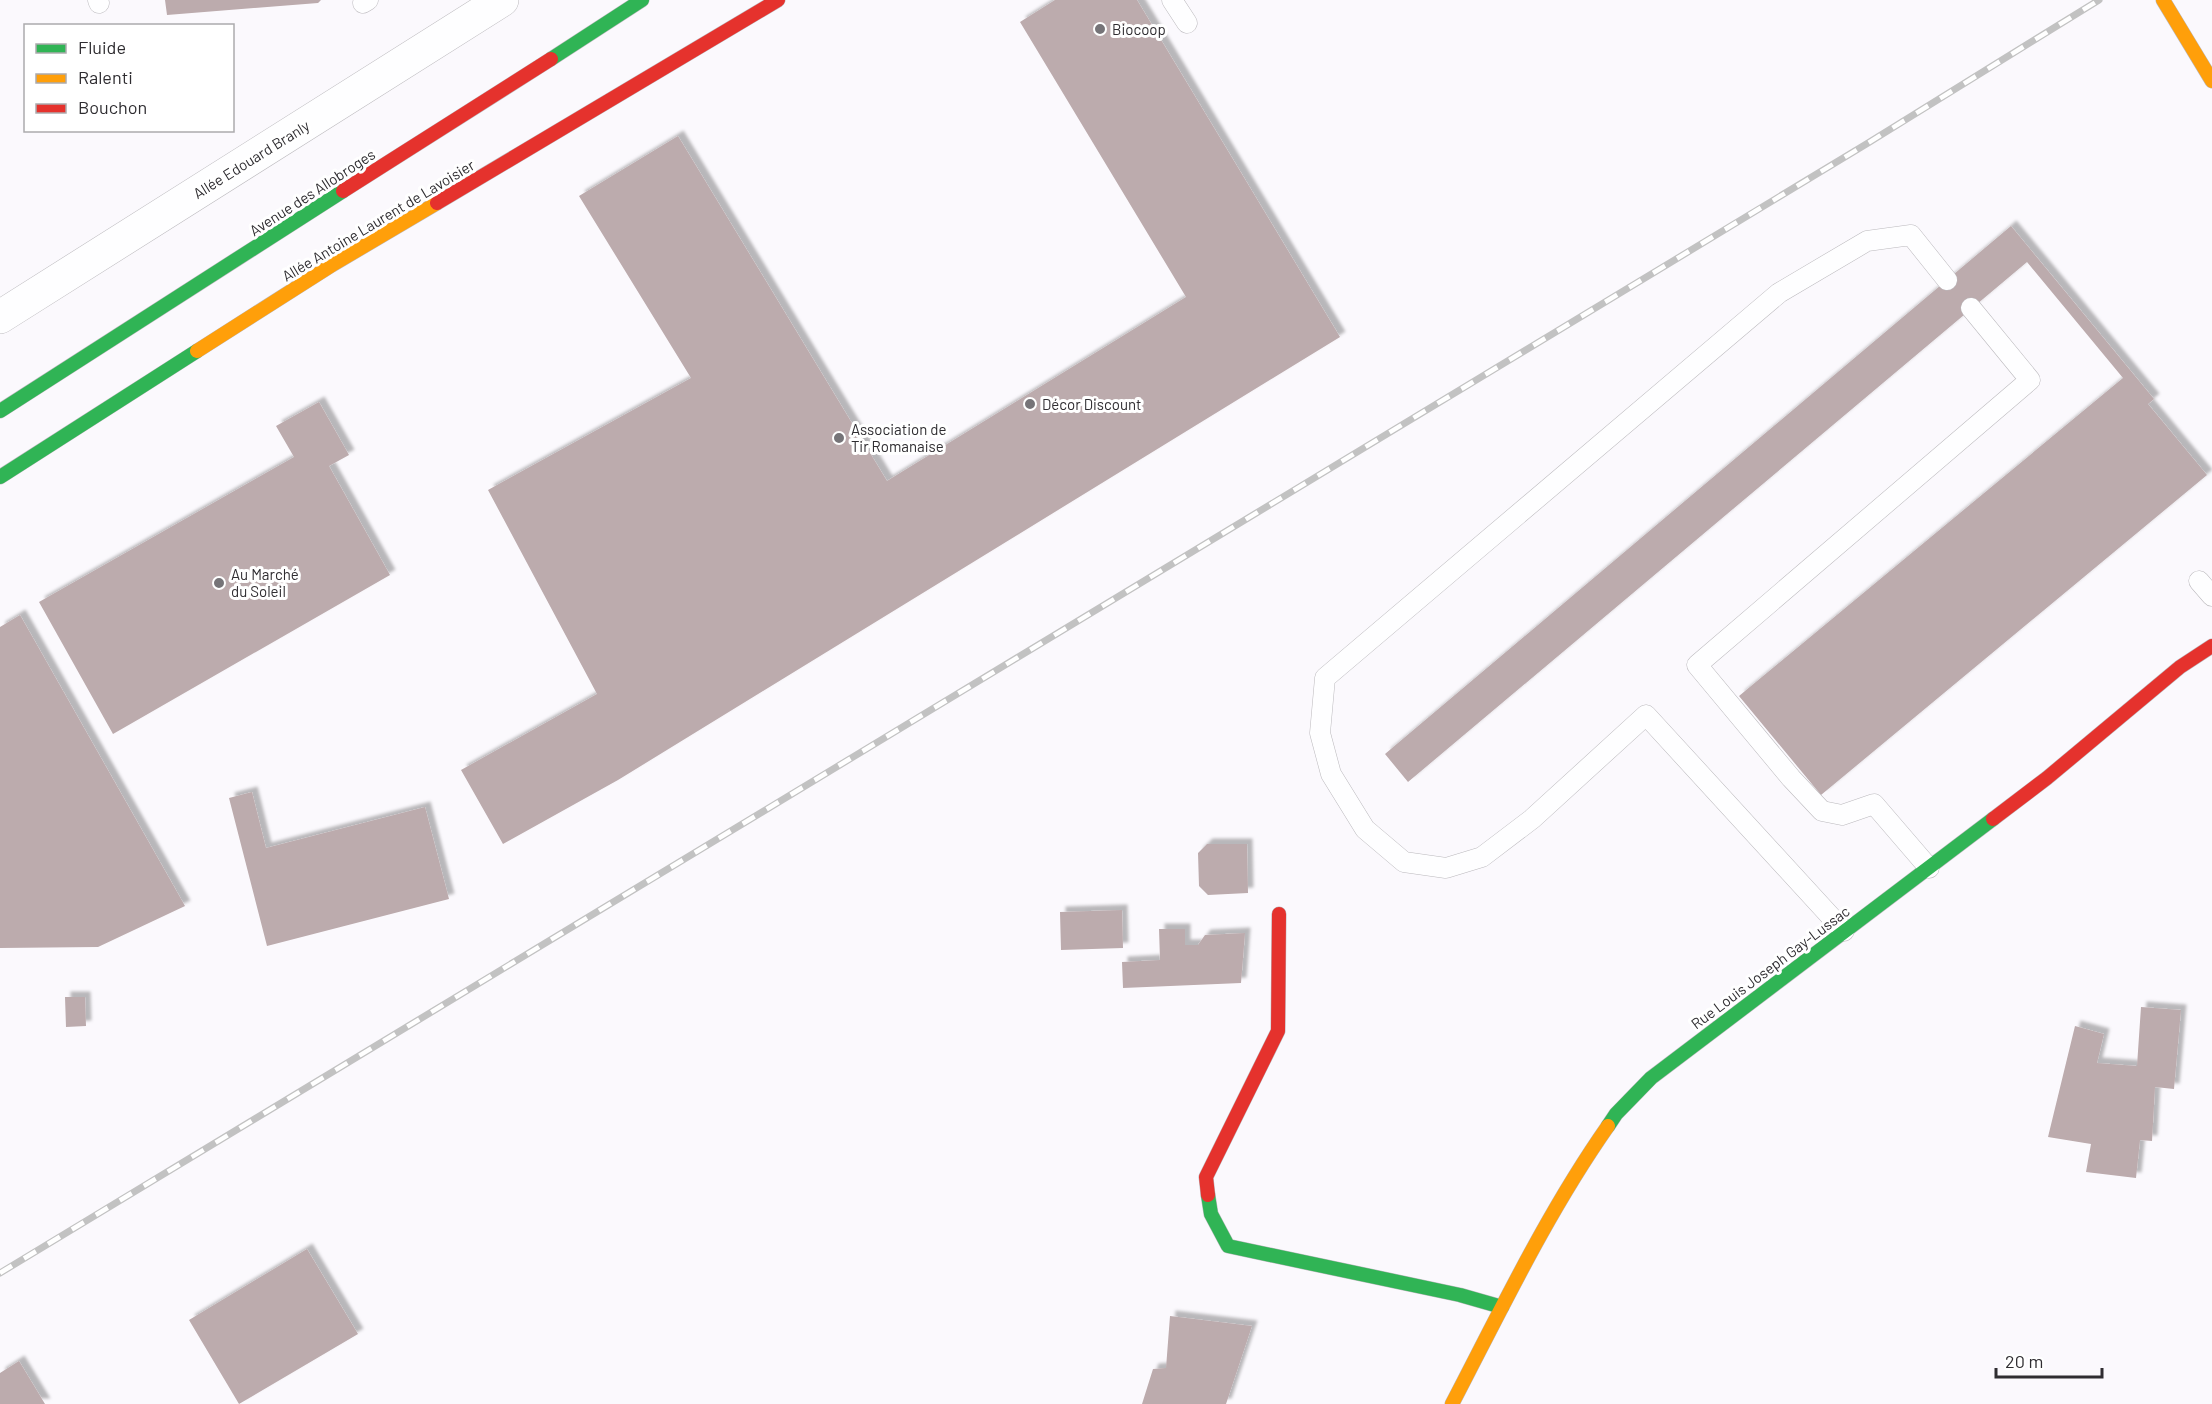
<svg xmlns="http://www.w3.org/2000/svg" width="2212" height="1404" viewBox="0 0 2212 1404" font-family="Barlow,sans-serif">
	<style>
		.building { fill: #bcabad; filter: url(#shadow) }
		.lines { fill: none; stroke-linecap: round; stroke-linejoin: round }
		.lane-casing { stroke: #bbb9bd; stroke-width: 21 }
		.street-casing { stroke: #bbb9bd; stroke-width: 34 }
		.fast-casing { stroke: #bbb9bd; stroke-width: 15 }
		.slow-casing { stroke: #bbb9bd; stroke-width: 15 }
		.jam-casing { stroke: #bbb9bd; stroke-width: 15 }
		.lane { stroke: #fefeff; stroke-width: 20 }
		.street { stroke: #fefeff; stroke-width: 33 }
		.fast { stroke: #30b455; stroke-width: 14 }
		.slow { stroke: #ff9f0a; stroke-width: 14 }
		.jam { stroke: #e5322d; stroke-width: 14 }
		.rail-casing { stroke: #c2c2c2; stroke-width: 7 }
		.rail { stroke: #fff; stroke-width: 4.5; stroke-dasharray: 14; stroke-linecap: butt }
		.poi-dot { fill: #767478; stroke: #fff; stroke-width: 2 }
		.labels { text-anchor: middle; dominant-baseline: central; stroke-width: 6; stroke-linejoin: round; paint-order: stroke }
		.poi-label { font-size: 15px; fill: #2f2d31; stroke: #fff; text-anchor: start }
		.street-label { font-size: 15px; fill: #2f2d31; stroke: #fff }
	</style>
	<defs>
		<filter id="shadow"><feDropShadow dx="5.5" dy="-5.5" stdDeviation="1.5" flood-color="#0004"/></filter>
	</defs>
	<rect width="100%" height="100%" fill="#fbf9fd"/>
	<path class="building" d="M165,0H321L318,3L167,15Z
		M1055,0H1137L1340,337L618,780L503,844L461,770L597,694L488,490L691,378L579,196L678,136L887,481L1186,297L1020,22Z
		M2011,226L2154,399L2148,404L2207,475L1821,795L1739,696L2123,378L2027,262L1408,782L1385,754Z
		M319,402L349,455L329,466L390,575L113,734L39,602L294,457L276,426Z
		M20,615L185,906L98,947L0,948V627Z
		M252,792L266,848L425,807L449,899L267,946L229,798Z
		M1207,844H1247L1248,893L1208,895L1199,886L1198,853Z
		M1122,910L1123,948L1061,950L1060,912Z
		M1159,929H1185V945H1198L1205,935L1245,933L1241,983L1123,988L1122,962L1160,960Z
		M65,997H85L86,1026L66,1027Z
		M2141,1007L2181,1010L2174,1089L2155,1087L2152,1141L2140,1140L2136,1178L2086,1172L2091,1144L2048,1137L2075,1026L2104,1034L2097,1063L2137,1066Z
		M307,1249L358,1334L239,1404L189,1320Z
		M1170,1316L1252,1326L1226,1404H1142L1153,1369L1166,1368Z
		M19,1361L45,1404H0V1373Z"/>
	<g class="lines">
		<defs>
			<path id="lane" d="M98,0L99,3
				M1172,0L1187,23
				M363,3L368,0
				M2199,581L2212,596
				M1929,868L1874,804L1842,815L1822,811L1791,778L1697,665L2030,380L1971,308
				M1844,931L1646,715L1532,819L1482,857L1446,868L1404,862L1365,829L1331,774L1320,733L1325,678L1779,293L1867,241L1911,235L1947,280"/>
			<path id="street" d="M0,317L502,0"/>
			<path id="fast" d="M551,59L642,0
				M0,411L343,191
				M0,477L197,351
				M1608,1126L1616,1114L1651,1078L1993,819
				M1208,1195L1211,1214L1228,1246L1460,1295L1502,1307"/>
			<path id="slow" d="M2163,0L2212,81
				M197,351L332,265L437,203
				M1452,1404C1501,1310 1547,1213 1608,1126"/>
			<path id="jam" d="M343,191L551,59
				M437,203L778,0
				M1993,819L2047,778L2180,667L2212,646
				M1208,1195L1206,1177L1278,1031L1279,914"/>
		</defs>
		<use href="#lane" class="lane-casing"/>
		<use href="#street" class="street-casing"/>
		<use href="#fast" class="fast-casing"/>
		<use href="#slow" class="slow-casing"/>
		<use href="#jam" class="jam-casing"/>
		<use href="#lane" class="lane"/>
		<use href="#street" class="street"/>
		<use href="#fast" class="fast"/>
		<use href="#slow" class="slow"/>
		<use href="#jam" class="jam"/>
		<defs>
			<path id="rail" d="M0,1273L1868,143L2099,0"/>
		</defs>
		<use href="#rail" class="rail-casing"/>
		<use href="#rail" class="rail"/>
	</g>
	<g class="poi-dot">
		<circle cx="1100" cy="29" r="6"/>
		<circle cx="1030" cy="404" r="6"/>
		<circle cx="839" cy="438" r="6"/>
		<circle cx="219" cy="583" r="6"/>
	</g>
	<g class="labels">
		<g class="poi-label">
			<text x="1112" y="29">Biocoop</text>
			<text x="1042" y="404">Décor Discount</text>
			<text x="851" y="429">Association de<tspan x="851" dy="17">Tir Romanaise</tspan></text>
			<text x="231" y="574">Au Marché<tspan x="231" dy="17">du Soleil</tspan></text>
		</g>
		<g class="street-label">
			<text transform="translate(251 159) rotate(-32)">Allée Edouard Branly</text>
			<text transform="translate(312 192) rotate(-33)">Avenue des Allobroges</text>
			<text transform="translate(378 220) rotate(-31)">Allée Antoine Laurent de Lavoisier</text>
			<text transform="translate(1770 967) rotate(-37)">Rue Louis Joseph Gay-Lussac</text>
		</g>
	</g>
	<rect x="24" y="24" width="210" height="108" fill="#ffffff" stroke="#acabad" stroke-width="1.5"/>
	<rect x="36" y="44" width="30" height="9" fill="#30b455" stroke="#acabad" stroke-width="1.5"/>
	<text x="78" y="54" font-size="18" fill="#2f2d31">Fluide</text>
	<rect x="36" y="74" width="30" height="9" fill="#ff9f0a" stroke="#acabad" stroke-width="1.5"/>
	<text x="78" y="84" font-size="18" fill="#2f2d31">Ralenti</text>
	<rect x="36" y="104" width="30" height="9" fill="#e5322d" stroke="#acabad" stroke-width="1.5"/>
	<text x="78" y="114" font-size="18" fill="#2f2d31">Bouchon</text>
	<path d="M1996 1368v9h106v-9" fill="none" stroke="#2f2d31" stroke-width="3"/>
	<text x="2005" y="1368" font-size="18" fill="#2f2d31" stroke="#ffffff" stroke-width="4.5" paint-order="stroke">20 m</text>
</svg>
